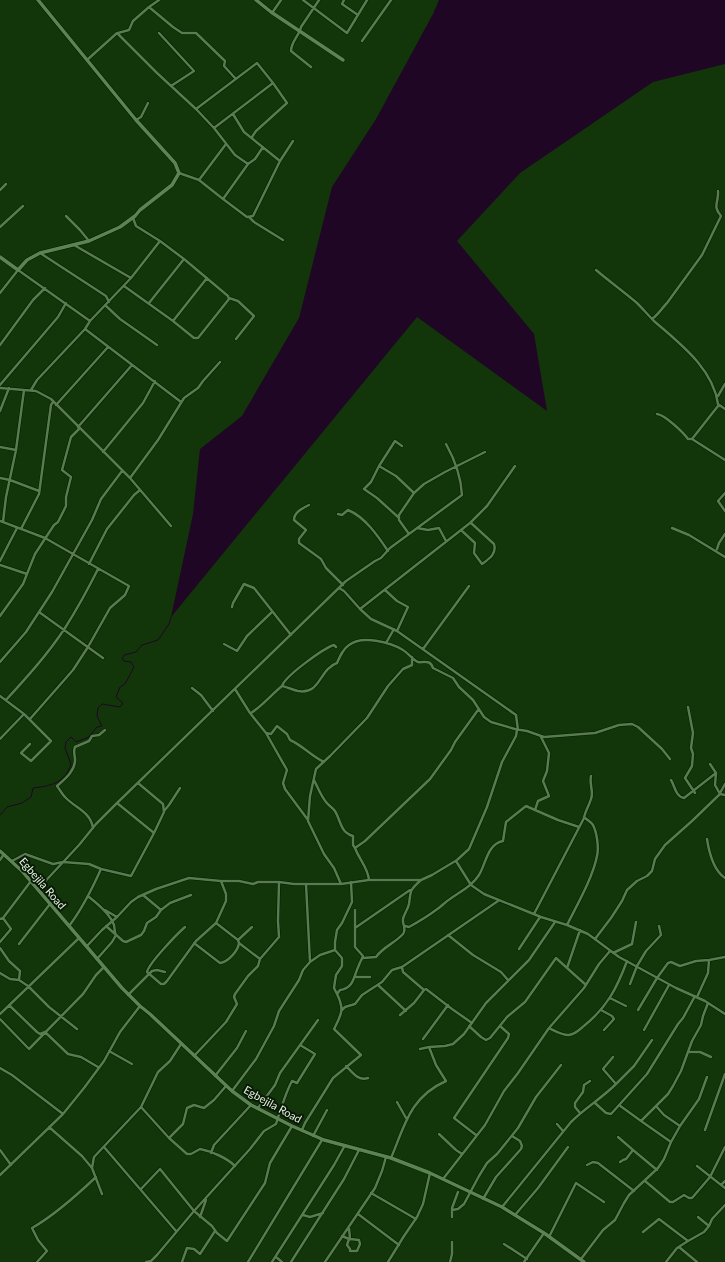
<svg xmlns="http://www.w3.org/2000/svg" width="725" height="1262" viewBox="0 0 725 1262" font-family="Lato,sans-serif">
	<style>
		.water { fill: #1f0625 }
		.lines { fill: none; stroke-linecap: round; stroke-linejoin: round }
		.stream { stroke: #1f0625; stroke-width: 1 }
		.street-casing { stroke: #031a00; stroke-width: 3.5 }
		.secondary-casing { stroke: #031a00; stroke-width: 4.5 }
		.street { stroke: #587c4f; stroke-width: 2.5 }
		.secondary { stroke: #5c8452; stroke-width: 3.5 }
		.labels { text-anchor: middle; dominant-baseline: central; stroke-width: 4; stroke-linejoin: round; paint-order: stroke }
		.street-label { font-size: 11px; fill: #e0f4db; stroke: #0a1807 }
	</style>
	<rect width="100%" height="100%" fill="#13350a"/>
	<path class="water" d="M439,0H725V64L653,82L520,173L457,241L534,334L547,411L417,317L171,617L193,514L200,449L242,416L299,318L332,187L376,119L433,14Z"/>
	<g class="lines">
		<path class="stream" d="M0,815L7,807L22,803L31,797L33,788C51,786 65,783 71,764L65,748L66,742L71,737L76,742L89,737L97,727L102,726L97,716L98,708L102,704L120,707L123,703L116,697L120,687L125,684L134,667L131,662L124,661L122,659L124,655L136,652L142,645L158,640L169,624L171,617"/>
		<defs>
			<path id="street" d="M303,0L347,33L367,0
				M344,0L342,4L358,15
				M149,7L159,0
				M272,13L281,0
				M118,33L129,30L133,21L149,7L173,27L182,33H196L225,61L224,66L235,78
				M159,33L194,71L171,86
				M362,41L391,0
				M87,60L117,33L157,73L196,109L257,63L273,83L214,128L235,155L248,164L223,199L199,180L226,144
				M311,67L291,51C291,42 299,36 301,27L319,0
				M196,109L214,128
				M136,120L141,117L148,103
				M252,137L256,131L287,103L273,83
				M280,161L293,141
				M248,164L255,159L263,147
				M179,173L199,180
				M0,190L6,184
				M223,199L247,217L253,216L280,161L244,132L233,114
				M66,216L80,230L89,241
				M249,217L254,222L283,240
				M0,227L23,206
				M74,245L131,278
				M40,253L106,296L109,302
				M596,270C609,281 624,292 637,303C643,309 648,315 654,321C679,343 713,368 718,404L725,409
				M124,286L173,321L194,338H198L229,299L228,296L184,259L160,241
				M0,293L18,270L90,321L85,329L37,380L31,390
				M229,298L238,301L254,316L236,339
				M149,303L184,259
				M105,305L120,319L157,345
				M652,319C658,315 662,308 667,303L702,255L721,216C712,206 719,202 718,191
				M90,321L131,278L160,241L136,226L133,218
				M173,321L207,278
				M85,329L181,402
				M0,345L33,300L45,288
				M0,385L58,317L66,303
				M0,388L36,391L51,399L130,478L171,526
				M718,396L725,384
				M56,405L108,347
				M0,411L9,388
				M657,414C665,415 683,432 688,439H692L725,460
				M78,427L132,365
				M692,439L718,406H721
				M402,446L395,441L379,466L396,476L414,493
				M0,447L16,450
				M103,452L143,403L155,381
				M379,466L371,482L364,489L377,498L398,517
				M0,478L10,480L39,491
				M130,478L158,440L184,398L198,388L203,381L220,362
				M725,493L718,501L725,511
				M309,505C303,508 294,512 294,520L306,530L299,539V543L321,559L326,568L343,585
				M338,514L342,515L348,510C365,517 378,536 388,551
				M0,521L45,538L129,586L125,595L110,608L88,647L73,670L30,719
				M3,522L6,497L16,450L24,390
				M417,528L428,530L439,528L446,541
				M672,528L689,535L725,557
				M21,529L39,494L51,405L53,402
				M461,530L475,543L474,553L482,564C489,559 497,554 494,544L471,523
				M409,534L399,520V515L414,493L424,484L445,472L485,452
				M717,549L719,543L725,534
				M0,561L17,528
				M89,564L107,529L134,495L140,490
				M0,565L27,574
				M339,588L344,591L360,609L371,619L397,631L516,715L518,730
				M385,590L397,601L408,607L397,631
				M232,607L233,603L244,584L254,588L291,635
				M360,609L470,523L487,506L515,466
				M39,612L103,658
				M0,616L23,584L35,554L54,525L58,522L66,506V497L71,477L62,470L71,437L79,429
				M386,643L394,629
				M224,644L237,651L247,636L272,612
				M423,649L469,586
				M0,662L26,632L52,592L92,520L101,499L122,471
				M282,686C287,687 293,690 298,691C321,695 319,669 337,663C340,656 343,649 349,645C362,635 390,642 403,650C408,653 413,660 418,662C425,663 430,659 433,668L453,678L459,687L473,700L484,717L491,722L515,729L527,731L544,737L595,733L619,725L632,724L638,727L662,749L670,759
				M192,688L201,695L213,711
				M235,689L250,713L266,733L271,734L277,726L287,734L290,740C302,745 311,756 324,762
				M0,696L24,714L51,741L31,761L21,753L30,744
				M6,700C27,677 48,654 65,628C77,609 88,589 98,569
				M688,707L693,733L691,748L693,754L692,766L685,778L695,793
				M251,713C262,706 271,695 282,686C285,676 324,648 334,645L336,647
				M266,733L287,770L283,783L285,789L308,820
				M0,739L24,714
				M710,764L716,773L715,785L720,794
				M314,780C318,788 321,796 326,802C329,806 333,808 335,811C341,821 340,832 353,836V845L355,848
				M671,780C675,786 675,796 684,798L716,773
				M138,783L163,804L164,812L154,833
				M720,793L725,784
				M535,810L558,820L579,827
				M164,811L169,805L180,788
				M93,828C90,811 75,808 65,797C62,794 60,790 57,786C65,779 75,771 75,760C75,755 73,752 75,747L89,741L92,736L99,735L105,730
				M707,839C709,852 713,870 725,878
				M0,860L4,854
				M12,861L25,854L53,864L63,862L89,864L101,869L131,876L154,833L117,803
				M456,861L471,885L484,894L541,917L567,925L588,934L619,957L676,988L705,1001L725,1014
				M369,880C368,868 359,859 355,848L365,841L430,779L451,750L455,742L478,710
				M306,884L310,962
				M341,884L334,868L324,854L308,821L310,796L316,769L330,756L367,718L388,686L403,669L412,665V657
				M38,889L79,845L96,824L117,803L346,581L375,561L381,558L390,548L462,495C461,477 455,460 446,444
				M143,895L161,910L170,903L191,895
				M89,897C98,904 110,914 114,925C115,929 114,931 116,935L112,942L97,959
				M105,910L117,917
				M534,914L584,818C585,811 589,806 591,799C594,792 589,784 591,776
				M0,919L3,918L31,881
				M216,923L238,940L239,943L260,959
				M567,925C577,905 593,877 597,856C599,848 597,833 593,825C591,822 587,820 584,817
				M69,926C83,908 92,889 101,869
				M106,926L123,941L126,942L141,935L144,931L147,923L156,917L161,910
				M405,926L409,927C418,922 428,916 436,910C441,907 445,902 450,899C461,891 472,886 479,875C486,864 487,844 503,841L506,822L526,806L535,810L538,801L549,796L543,781L547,771L549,753L541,737
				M185,927C177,934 149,963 147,972L161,984H164L167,981L196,941L216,923L226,901V894L221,881
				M355,928L410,890
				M448,935L473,955L501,972L508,980
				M595,939L611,918L622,901L627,890L637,881L647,876L652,871L655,859L665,845L692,821L720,794L725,795
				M238,940L252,927
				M0,942L11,929L3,918
				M194,943L220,963C228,962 238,951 239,943
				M19,944L50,904
				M87,946L102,930L117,917L131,902L138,897L156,889L189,878L221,881H239L253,884L258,882H279L294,884H341L369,880H421L432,875L457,860L469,849L487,807L502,762L516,736L517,730
				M0,948L9,961L20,971L19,980
				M519,949L540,917
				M613,953L632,944L636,922
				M363,958L376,957C383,947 395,943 403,934C407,929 402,924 403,919C404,914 408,909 409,904C411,890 409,891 421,880
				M402,967L403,972L424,990
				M567,968L586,985
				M0,973L10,979L19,980L28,986L49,1007L77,1029
				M355,977H370
				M630,984L637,966L646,951L661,935L659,926
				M378,985L406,1011
				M337,994L334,988L335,981L336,975L342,966V958L335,950V942L337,930L342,923L352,902L351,882
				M128,995L152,971L157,970L165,972
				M697,997L708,973L709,960
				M610,998L626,1006
				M9,1005L37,1032L40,1034L45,1032L68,1054L81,1057L98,1067
				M342,1010L345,1007L355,1004L362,995L382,982L392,970L402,967L498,901
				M601,1010L612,1016L614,1019L604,1030
				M638,1010L657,978L668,963L671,962L680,966L696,961L709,960L725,957
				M0,1014L79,938
				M400,1015L414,1003L424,990L426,989L452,1009L472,1023
				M0,1019L29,1049L83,994L96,975L104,967
				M469,1026L481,1037L486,1040L490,1038L507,1017L525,1002L556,958L567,968L580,930
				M549,1028C555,1031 562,1035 569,1035C576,1034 580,1029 585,1025C607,1007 617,988 627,961
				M644,1030L669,985
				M423,1039L448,1005
				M420,1049L429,1047L445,1046L453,1044L464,1034L486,1003L529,960L555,922
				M109,1051L132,1064
				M688,1052H700L711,1057
				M194,1056L226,1022L237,1004L234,997L235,994L248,976L258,966L260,959L279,937L278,921L279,882
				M346,1066C353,1073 358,1081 368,1078
				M0,1068L12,1075L63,1114
				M215,1076L237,1048L246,1031
				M616,1084L634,1066L652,1040
				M226,1086L214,1100L204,1108L194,1105L187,1108L183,1124L169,1138L187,1154H191L200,1149C211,1151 227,1158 235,1166
				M232,1091L256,1059L274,1026L279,1011L299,980L303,970L310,962L320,955L335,950
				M397,1102L406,1118
				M595,1103L606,1113L611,1114L647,1074L678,1024L683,1018L695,996
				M619,1105L641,1121
				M656,1106L664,1115L680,1126
				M141,1107L169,1138
				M258,1108L275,1085L280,1073L318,1020
				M580,1113L575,1107V1103L583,1092L584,1085L590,1081
				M557,1124L563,1131
				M292,1126L270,1163L265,1183L227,1241L217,1233L212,1226L194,1211L250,1149L264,1131L276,1124C280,1111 286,1092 292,1081L297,1083L315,1054L300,1045
				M49,1127L82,1156L92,1168
				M302,1130L305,1123L333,1078L361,1055L334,1029C341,1015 345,1010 337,994L340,990C354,989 354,975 359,965C360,962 362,959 363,956L355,947V910
				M705,1130L725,1074
				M439,1134L456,1150L462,1154
				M476,1135L454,1118L508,1038L509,1034L500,1026
				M313,1136L327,1110
				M618,1137L633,1150
				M671,1142L680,1126L699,1099L707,1077
				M104,1147L176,1231
				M0,1150L11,1165
				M211,1153L214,1145L251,1105
				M391,1158C405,1125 410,1097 446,1081L436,1065L429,1047
				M620,1162L623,1160L626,1159L633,1150L657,1170
				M587,1165L593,1162L598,1163L634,1191
				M697,1166L725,1188
				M0,1175L63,1114L84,1088L104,1061L120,1032L140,1006
				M443,1179L485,1125L504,1091L518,1073L549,1028L584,988L599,964L610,951
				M645,1181L670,1202H673L684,1195L689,1198H692L710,1177L725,1147
				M721,1185L725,1181
				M141,1189L160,1169L194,1211L157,1255L151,1261L146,1262
				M371,1193L416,1219
				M102,1194L92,1168L94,1157L141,1107L158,1072L170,1061L181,1044
				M483,1199L496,1177L521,1149L522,1146L520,1141L512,1136
				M502,1207L571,1122C585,1108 602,1098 616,1084L603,1069L613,1057
				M452,1210L458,1209L464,1204L479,1176L487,1163L497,1154L518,1128L536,1097L561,1065
				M358,1214L399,1245
				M303,1215L310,1217L323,1213
				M515,1215L538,1188L568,1147
				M200,1217L206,1200
				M452,1217V1208L458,1192
				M698,1217L709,1226L712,1219L725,1205
				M643,1232L659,1219L688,1241L704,1232L709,1226
				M342,1236L349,1239L347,1245L350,1249V1251H357L360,1244L359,1240L350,1239L349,1228
				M549,1237L576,1183L604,1202
				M504,1244L527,1259
				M679,1247L697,1262
				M276,1257L282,1262
				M581,1259L603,1230L615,1220L624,1203L629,1195L658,1168L664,1159L671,1142L641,1121L668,1094L673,1086L681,1071L692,1041L701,1025L703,1016L708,1003
				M37,1262L47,1251L38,1240L32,1228C55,1215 77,1195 96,1177
				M182,1262L187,1248L194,1249L200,1254L215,1231
				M248,1262L322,1140
				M272,1262L334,1165L344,1147
				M291,1262L344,1179L359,1150
				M325,1262L375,1188L382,1171L386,1157
				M388,1262L404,1236L417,1217L423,1204L430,1173
				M450,1262L452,1254V1242
				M524,1262L544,1233
				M666,1262L677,1248L688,1241"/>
			<path id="secondary" d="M256,0L271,12L343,60
				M0,257L18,270L27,260L40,253L89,241L120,227L135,216L140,210L172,185L179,173L175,163L136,120L38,0
				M0,851L23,872L122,988L140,1006L150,1014L232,1091L251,1105L292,1126L324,1140L391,1158L430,1173L502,1207L544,1233L584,1262"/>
		</defs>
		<use href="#street" class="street-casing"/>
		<use href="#secondary" class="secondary-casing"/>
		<use href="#street" class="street"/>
		<use href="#secondary" class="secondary"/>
	</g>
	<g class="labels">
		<g class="street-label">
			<text transform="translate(43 883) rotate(49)">Egbejila Road</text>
			<text transform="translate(273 1104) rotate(29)">Egbejila Road</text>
		</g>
	</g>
</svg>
